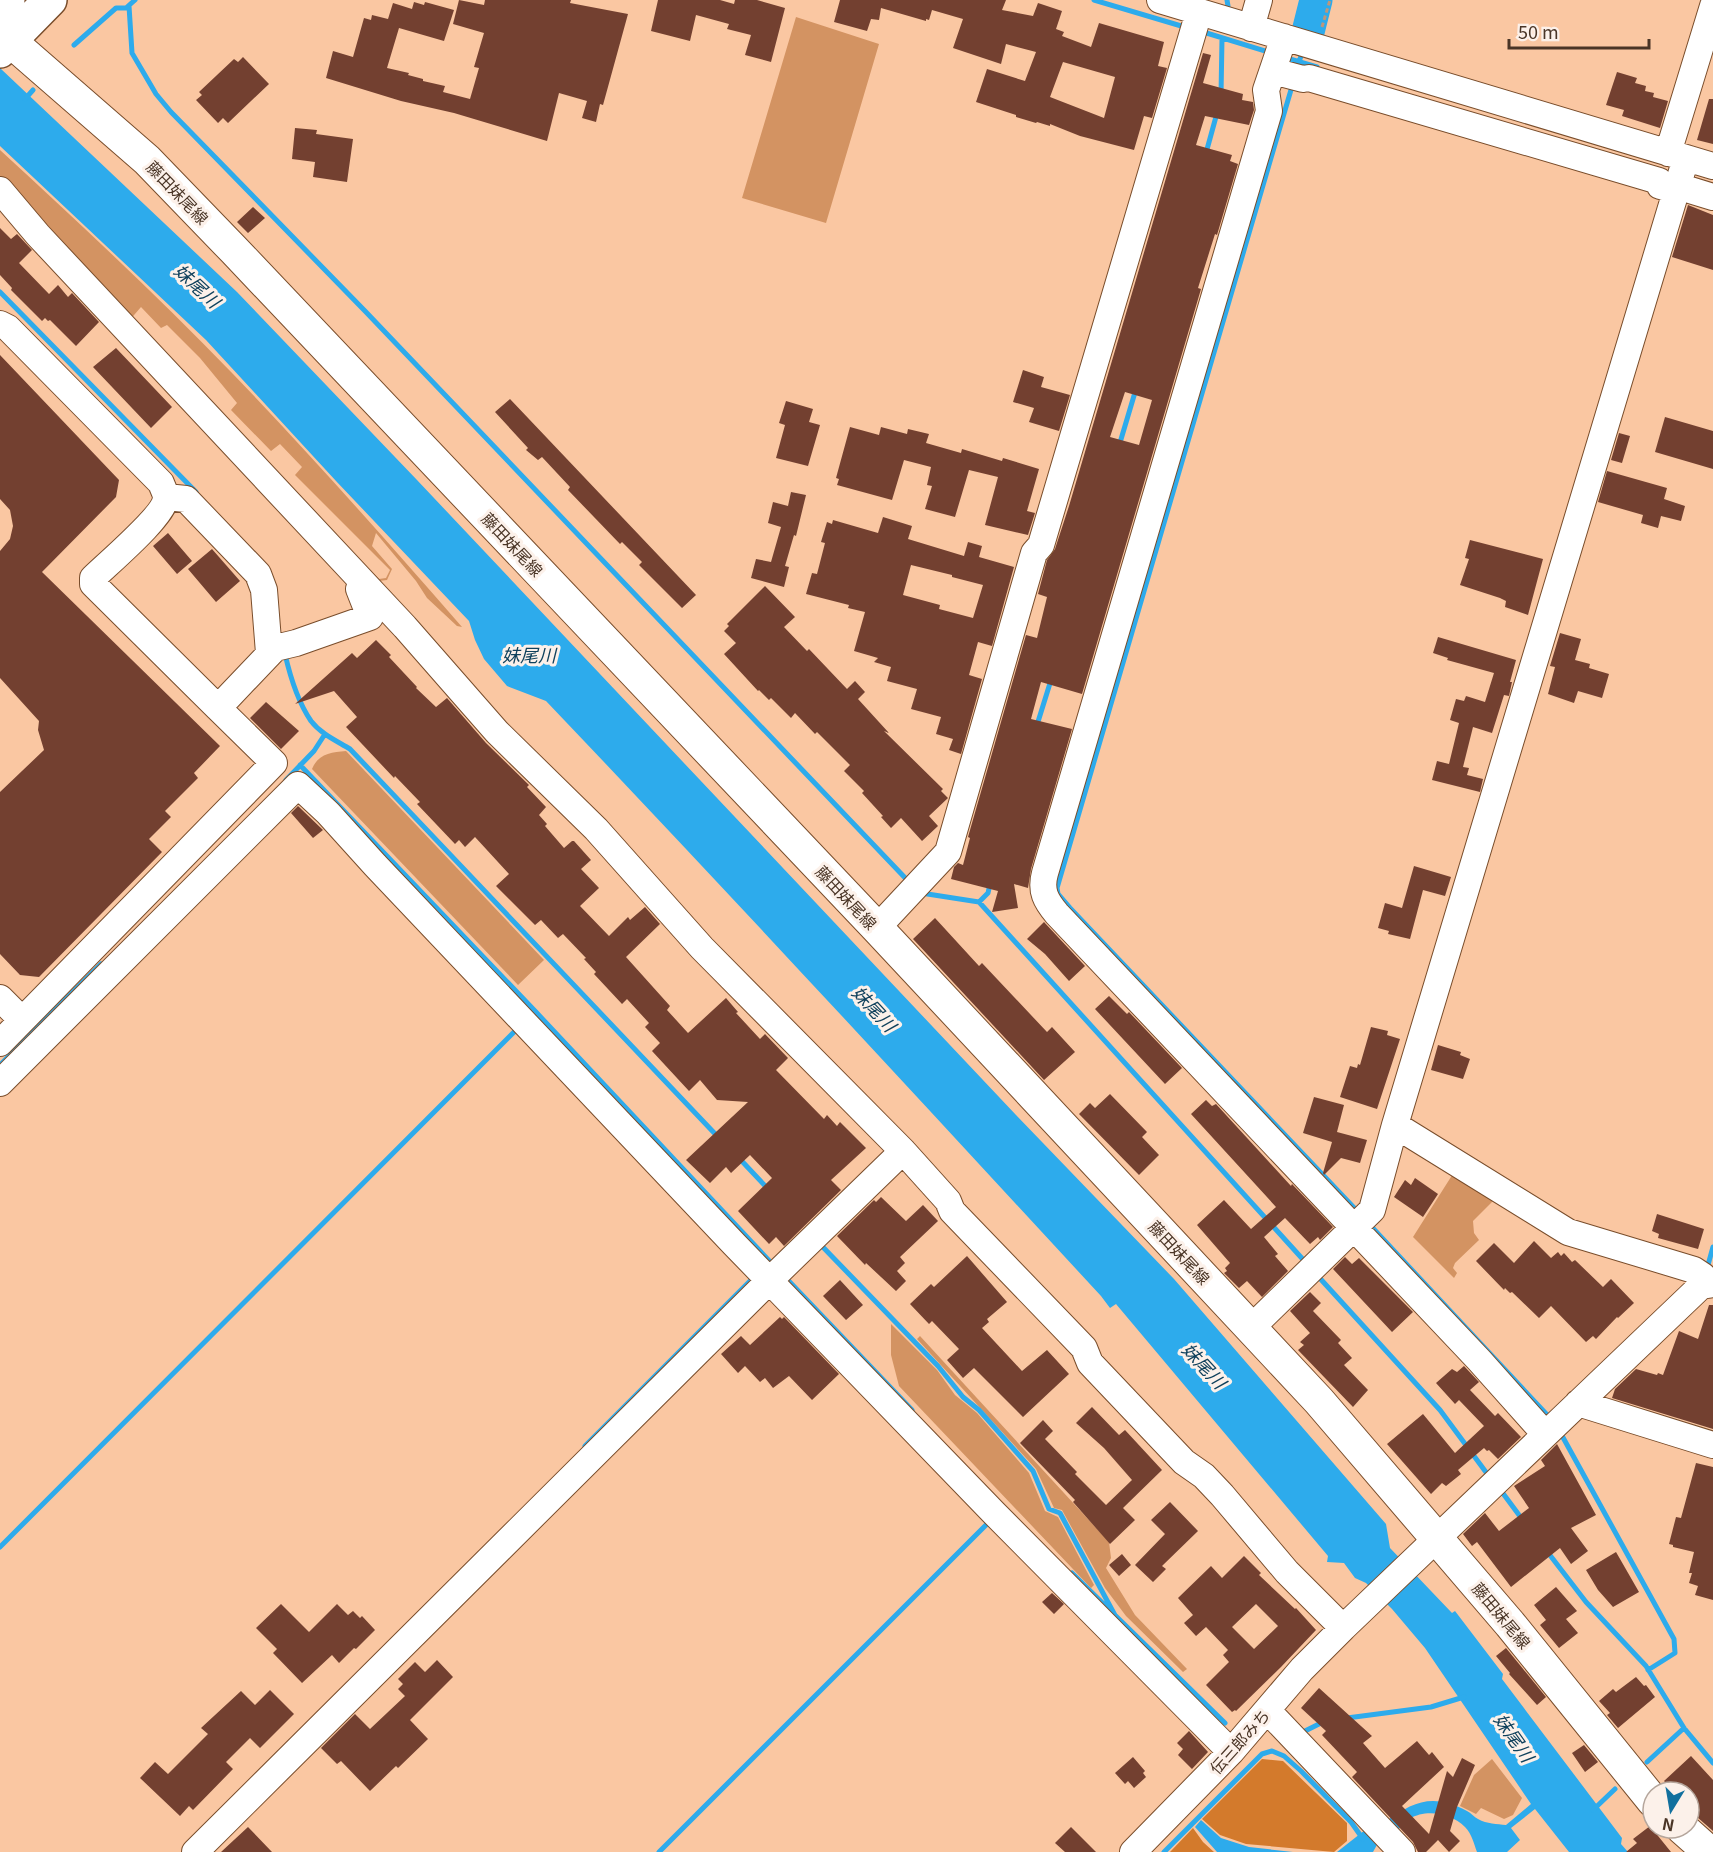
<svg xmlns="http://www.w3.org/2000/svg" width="1713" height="1852" viewBox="0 0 1713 1852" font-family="Georgia,'Noto Sans JP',serif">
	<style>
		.green { fill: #d39362; fill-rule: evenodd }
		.forest { fill: #d37a2c }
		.water { fill: #2dabec }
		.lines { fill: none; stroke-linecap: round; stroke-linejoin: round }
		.stream { stroke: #2dabec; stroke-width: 5 }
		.river { stroke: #2dabec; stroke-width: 33 }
		.building { fill: #734030; fill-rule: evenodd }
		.minor-casing { stroke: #794d2b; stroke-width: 28 }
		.major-casing { stroke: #794d2b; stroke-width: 34 }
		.highway-casing { stroke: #794d2b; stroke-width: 36 }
		.path { stroke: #bf9679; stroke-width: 3; stroke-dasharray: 4.5 3; stroke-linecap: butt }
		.minor { stroke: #fff; stroke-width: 26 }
		.major { stroke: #fff; stroke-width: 32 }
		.highway { stroke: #fff; stroke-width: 33 }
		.labels { text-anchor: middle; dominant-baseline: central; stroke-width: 6; stroke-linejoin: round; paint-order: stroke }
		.street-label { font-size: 16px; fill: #4a3526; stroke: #fcf1ea }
		.water-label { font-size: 18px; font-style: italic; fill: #10415c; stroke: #fcf1ea }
	</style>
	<rect width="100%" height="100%" fill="#fac7a2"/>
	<path class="green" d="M796,17L879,44L826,223L742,198Z
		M0,150C79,223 158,296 233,374C312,456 387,541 462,627L457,626L427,598L416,581L376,533L372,546L392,569L387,580L379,581L367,569L366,572L379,587L377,589L285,488L29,220L0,177ZM141,307L161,328L167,325L200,358L237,403L231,410L271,451L280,444L302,467L295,475L390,570L386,578L379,579L128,322Z
		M346,751L544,960L518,985L312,769C318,754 331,752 346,751Z
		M1456,1169L1500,1194L1473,1221L1474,1233L1479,1240L1455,1263L1453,1268L1457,1273L1454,1278L1413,1237Z
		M891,1324L937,1370L955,1395L977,1413L1029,1473L1045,1511L1058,1517L1094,1585L1091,1588L899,1386L891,1355Z
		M920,1336L1109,1542L1111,1558L1106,1568L1135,1615L1187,1669L1183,1672L1126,1616L1105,1588L1062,1510L1054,1508L1036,1469L917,1339Z
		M1492,1759L1522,1798L1513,1815L1504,1819L1481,1808L1476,1814L1460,1806L1474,1775Z"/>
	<path class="forest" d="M1262,1759L1283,1761L1347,1823V1841L1334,1852L1246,1844L1220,1835L1202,1819Z
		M1193,1828L1203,1842L1214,1852H1170Z"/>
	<path class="water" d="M0,68L237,292L417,480L1016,1115L1174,1279L1386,1524L1390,1548L1452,1613L1455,1611L1503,1674L1502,1679L1622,1838L1621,1844L1628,1852H1569L1535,1809L1511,1828L1520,1840L1507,1852H1477C1474,1844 1472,1834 1465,1827C1445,1807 1405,1808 1396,1836L1385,1822C1414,1801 1433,1793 1467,1811C1471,1813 1474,1817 1478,1819C1487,1824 1497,1824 1506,1825L1531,1804L1425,1648L1392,1609L1366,1583L1355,1578L1344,1563L1327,1562L1328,1556L1116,1304L1110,1308L1101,1296C917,1097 733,897 546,701L507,686L484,659L475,640L469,621L336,481L206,340L0,146Z
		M1201,1820L1221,1838L1249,1847L1293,1852H1217L1195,1827Z
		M1365,1830L1378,1843L1373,1852H1337Z"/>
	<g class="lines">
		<path class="stream" d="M1094,0L1188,28
			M1227,0L1228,6
			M129,6L132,53L156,94L171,112L365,311L910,883
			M1200,31L1272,53
			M74,45L116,8H126L135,0
			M1283,57L1317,67
			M1296,71L1302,53
			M1293,83L1057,888L1058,894L1070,908L1359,1213
			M1221,95L1222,38
			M25,99L33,90
			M1206,153L1217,113
			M0,292L196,492
			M1119,446L1136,389
			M285,654C290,676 298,702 311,721C321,734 337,741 350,749L719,1138
			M1037,725L1051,680
			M300,765L535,1011L775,1267
			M286,780L314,751L325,734
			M921,893L979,902L1308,1265
			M979,902L988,893L990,884
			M0,1065L101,964
			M738,1157L769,1190
			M1369,1224L1551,1419
			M818,1242L938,1366L963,1397L979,1410L1033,1471L1049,1509L1060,1513L1117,1619
			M1704,1269L1708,1265L1713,1247
			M1316,1274L1440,1410L1491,1479
			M784,1276L912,1410
			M1560,1432L1674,1639L1675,1653L1648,1670
			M585,1446L755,1276
			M1499,1488L1522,1519
			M0,1547L518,1028
			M1546,1550L1586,1602L1646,1666L1684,1728L1713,1763
			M1072,1573L1225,1723
			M1347,1718L1431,1707L1464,1697
			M1303,1732L1323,1722
			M1647,1762L1684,1728
			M1593,1810L1615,1789
			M659,1852L988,1523
			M1164,1852L1262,1754L1272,1751L1284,1756L1301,1771L1351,1822L1363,1839"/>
		<path class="river" d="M1307,36L1316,0"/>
	</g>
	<path class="building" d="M459,0L484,5L485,0H571L570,3L628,14L603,105L600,104L596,122L582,118L587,101L559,93L547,141L454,113L401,101L326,78L333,51L353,57L364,18L371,20L372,15L388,19L393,3L412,9L414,2L424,5L425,2L454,10L444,41L399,28L387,68L409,73L408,75L423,79V81L445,86L443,92L470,99L479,68L474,67L484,33L453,24Z
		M658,0H720L734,4L735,0H757L785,8L771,62L745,55L751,35L727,29L729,24L696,15L690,41L651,31Z
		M840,0H1006L1002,10L1033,16L1038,3L1062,11L1056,29L1064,32L1062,36L1091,47L1099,23L1164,42L1158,66L1167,68L1152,118L1144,116L1134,150L1080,136L1050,124V126L1037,122L1036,123L1016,117V115L976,102L987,69L1025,81L1036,52L1006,44L1001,64L953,48L963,19L932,10L929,20L926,19V21L881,8L879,20L871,19L867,31L834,22ZM1063,62L1115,77L1104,118L1050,97Z
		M1203,53L1211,55L1203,83L1243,94L1242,100L1253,102L1254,110L1249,125L1205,116L1196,145L1232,155L1230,161L1238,164L1217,235L1215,234L1198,288L1201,289L1082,694L1041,682L1031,719L1072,729L1031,869L1028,888L1014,884L1018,908L992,912L998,891L951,879L954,867L958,863L963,865L970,838L968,837L1026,635L1037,638L1047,597L1038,594L1047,560L1055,549L1069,506ZM1125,392L1152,400L1139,445L1110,437Z
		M243,57L269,84L228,123L223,118L218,123L196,100L202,95L199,92L234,59L238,62Z
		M1617,72L1637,78L1635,83L1646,86L1645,91L1654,93L1653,97L1668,101L1660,128L1622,116L1624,110L1606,105Z
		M1709,99H1713V144L1697,140Z
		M295,128L317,130L316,134L353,139L347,182L313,177L315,162L292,159Z
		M1688,205L1713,215V270L1672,257Z
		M253,207L265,218L248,233L237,222Z
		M0,228L11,239L17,234L32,250L19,263L49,294L58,285L68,297L72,293L99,322L76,346L50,320L48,321L45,318L42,321L11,290L12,288L0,275Z
		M116,348L172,407L151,428L93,367Z
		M0,355L119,480L116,497L42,572L220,746L194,773L198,778L165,811L171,817L149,839L162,852L39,977L20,975L0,954V792L44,750L38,730L39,721L0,678V551L10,539L13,526L10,510L0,499Z
		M1023,370L1044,377L1041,387L1070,395L1059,431L1029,422L1034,408L1013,402Z
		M510,399L696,595L682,608L639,565L642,562L622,542L620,544L568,490L570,487L542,457L538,460L526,450L528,448L495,412Z
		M786,401L813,409L809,422L820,425L808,466L776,458L785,425L779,423Z
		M1665,417L1713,431V469L1655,452Z
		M850,427L879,435L881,427L907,434L908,429L929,434L926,443L961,453L962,449L1002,461L1003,458L1039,469L1027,511L1035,513L1028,535L985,525L998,477L969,470L955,517L925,509L932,486L927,485L931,467L904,460L892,500L837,485L839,479L836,478Z
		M1619,433L1630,436L1622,463L1611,460Z
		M1607,471L1667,488L1664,499L1685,506L1681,521L1661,516L1658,528L1641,523L1643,515L1598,502Z
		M791,492L806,495L796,536L794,535L785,566L789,567L784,587L751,578L756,559L771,562L781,527L768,523L773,502L788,506Z
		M883,517L912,526L908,539L964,556L968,542L982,546L979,557L1014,567L992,646L978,642L969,675L982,679L961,754L949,750L953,739L936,734L941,717L911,709L917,689L887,681L891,667L874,662L878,658L854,651L865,612L848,608L849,605L806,594L812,573L817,574L825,543L821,542L827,522L832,524L833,520L878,533ZM911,565L952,575V577L983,585L973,618L939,609L940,605L903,595Z
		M168,533L192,561L177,574L153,546Z
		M1470,540L1543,559L1528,615L1505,607L1506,601L1500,598L1460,585L1469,559L1465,558Z
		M212,549L240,581L216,602L188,569Z
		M765,586L795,617L784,627L807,651L809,649L847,689L855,681L865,692L858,699L889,733L884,731L943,789L941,791L948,798L929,816L938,826L922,841L901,818L891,828L881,817L883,816L862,793L864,791L844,771L850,765L817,732L815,734L795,713L791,718L771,698L769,700L759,690L758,691L724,654L736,643L724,631L729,626L727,624Z
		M1560,633L1581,639L1575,660L1590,664L1589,668L1609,674L1602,698L1578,691L1574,703L1548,694L1555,667L1550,666Z
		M1438,637L1516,660L1510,682H1512L1509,696L1504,695L1492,733L1473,727L1463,767L1469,768L1467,775L1483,779L1480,792L1432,780L1437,761L1449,764L1459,723L1450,720L1456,699L1464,701L1466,696L1485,702L1494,673L1447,660L1448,658L1433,653Z
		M376,640L391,655L389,657L417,687L416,688L436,707L447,698L486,743L529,785L527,787L546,807L539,815L547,824L545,826L564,848L572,841H574L591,860L581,869L599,888L580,906L609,936L628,917L630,920L645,907L660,924L626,957L670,1006L667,1010L688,1033L726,998L738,1012L736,1013L760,1039L765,1034L788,1058L776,1070L824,1119L827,1115L837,1126L840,1122L866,1148L831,1180L841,1190L784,1246L776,1237L769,1244L738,1211L772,1178L750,1155L731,1173L726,1167L710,1183L686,1160L748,1102L717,1100L700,1080L689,1091L652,1051L660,1043L645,1027L649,1023L627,999L622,1004L594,974L596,972L584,959L586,958L563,934L558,938L541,920L535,925L496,886L509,874L475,837L465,847L459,840L455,844L417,804L420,802L395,776L394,778L346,727L357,717L334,691L295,704L352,653L357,658Z
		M266,702L299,731L281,749L250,718Z
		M298,806L323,830L313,838L291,813Z
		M1414,866L1451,877L1445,896L1423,890L1410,939L1388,934L1389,931L1378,928L1385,903L1402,908Z
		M935,918L979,966L982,963L1047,1032L1052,1027L1075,1052L1044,1080L913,939Z
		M1044,922L1085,966L1069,981L1045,954L1027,939Z
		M1109,996L1127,1014L1129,1012L1182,1068L1165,1084L1095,1009Z
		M1371,1027L1388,1031L1387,1035L1400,1039L1377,1109L1340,1097L1350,1066L1357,1068L1358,1064L1360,1065Z
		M1438,1045L1461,1052L1460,1055L1470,1059L1463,1079L1431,1070Z
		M1110,1094L1147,1132L1142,1137L1159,1155L1139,1175L1079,1114L1090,1103L1095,1108Z
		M1314,1097L1344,1105L1337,1132L1367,1140L1360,1163L1341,1158L1324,1175L1323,1173L1332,1142L1303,1133Z
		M1206,1100L1212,1106L1216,1104L1291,1186L1292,1184L1333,1227L1320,1240L1318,1237L1310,1244L1285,1218L1264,1237L1278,1254L1275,1256L1288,1271L1262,1297L1247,1281L1239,1288L1224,1273L1227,1271L1225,1268L1230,1263L1197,1225L1224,1200L1251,1229L1276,1207L1191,1114Z
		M1415,1178L1438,1194L1423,1217L1394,1197L1405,1180L1411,1185Z
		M881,1197L906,1221L923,1205L938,1221L900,1257L905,1263L897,1271L906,1281L896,1291L866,1263L865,1265L837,1236L874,1200L876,1202Z
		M1657,1214L1704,1229L1698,1249L1658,1238L1659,1234L1652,1231Z
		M1534,1241L1551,1258L1558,1252L1561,1256L1564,1253L1572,1262L1575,1260L1603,1287L1611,1279L1634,1303L1618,1318L1617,1317L1596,1339L1593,1336L1586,1342L1551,1306L1539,1318L1512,1292L1510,1293L1505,1288L1504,1290L1476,1261L1494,1243L1514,1263Z
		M967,1256L1007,1302L987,1319L989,1322L982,1328L1022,1371L1047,1350L1069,1374L1023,1417L974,1368L963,1378L947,1360L959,1349L932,1321L929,1324L910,1304L931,1284L934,1287Z
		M1345,1257L1352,1264L1359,1258L1413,1312L1392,1332L1333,1269Z
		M840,1280L863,1305L846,1320L823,1296Z
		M1310,1292L1321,1303L1313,1311L1341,1340L1338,1343L1352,1358L1344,1365L1368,1390L1353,1407L1298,1350L1304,1345L1300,1342L1310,1333L1290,1311Z
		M1709,1305H1713V1429L1612,1398L1615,1389L1636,1369L1657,1375L1658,1373L1663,1375L1679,1331L1698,1339Z
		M780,1317L782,1319L784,1317L839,1374L812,1400L789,1376L773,1388L765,1378L760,1382L745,1366L738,1373L721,1354L741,1336L750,1345Z
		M1464,1366L1479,1382L1470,1390L1495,1416L1498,1413L1521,1437L1498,1459L1489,1450L1487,1451L1484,1448L1458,1470L1461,1474L1446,1486L1442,1483L1431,1494L1387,1444L1423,1414L1455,1453L1484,1426L1459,1400L1455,1404L1436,1383L1452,1369L1457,1372Z
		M1092,1407L1119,1435L1125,1430L1162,1470L1123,1508L1135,1520L1110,1544L1073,1502L1075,1500L1020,1443L1043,1420L1053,1431L1045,1439L1077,1472L1075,1474L1106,1505L1132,1480L1104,1448L1076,1423Z
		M1557,1444L1596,1515L1571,1528L1588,1551L1571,1564L1560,1548L1511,1587L1477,1542L1472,1546L1463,1534L1485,1513L1499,1531L1529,1508L1514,1486L1545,1466L1541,1460Z
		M1696,1463L1713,1467V1600L1695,1595L1698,1586L1689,1583L1692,1573H1689L1694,1552L1673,1547V1545L1669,1544L1676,1517L1681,1518Z
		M1170,1502L1198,1531L1162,1566L1166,1569L1153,1582L1135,1565L1165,1534L1151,1520Z
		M1616,1552L1639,1592L1613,1607L1598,1590L1586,1570Z
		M1122,1554L1131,1565L1119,1576L1109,1565Z
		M1244,1556L1261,1573L1259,1575L1295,1609L1296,1608L1316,1630L1281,1667L1236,1711L1235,1710L1232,1712L1206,1685L1229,1662L1223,1655L1228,1650L1206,1627L1196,1636L1184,1623L1193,1615L1178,1598L1211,1566L1222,1578ZM1256,1604L1278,1626L1254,1649L1232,1627Z
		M1556,1587L1577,1611L1566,1619L1578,1633L1559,1648L1540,1625L1546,1620L1534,1605Z
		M1052,1593L1064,1604L1054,1614L1042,1602Z
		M281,1604L309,1632L337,1604L348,1615L353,1611L360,1618L362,1616L375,1630L356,1649L354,1648L339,1663L332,1655L302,1683L273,1653L277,1649L256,1628Z
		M1506,1648L1546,1697L1537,1705L1509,1674L1510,1673L1496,1656Z
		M437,1660L453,1677L410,1720L428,1739L398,1768L396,1766L370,1791L341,1761L337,1764L321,1748L355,1714L370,1729L405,1696L398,1689L403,1684L398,1679L415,1662L425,1672Z
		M1636,1677L1644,1686L1646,1685L1655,1697L1618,1728L1607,1715L1610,1713L1599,1701L1613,1689L1616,1692Z
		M1319,1688L1372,1736L1363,1743L1385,1768L1417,1741L1429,1755L1432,1752L1444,1767L1402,1806L1429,1834L1447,1771L1453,1777L1462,1758L1475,1765L1457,1807L1450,1831L1460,1841L1449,1852L1438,1840L1426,1852H1418L1413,1842L1352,1777L1357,1772L1322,1735L1326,1731L1301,1708Z
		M270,1690L294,1714L260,1748L250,1738L226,1762L233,1769L193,1810L189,1806L180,1816L140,1778L155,1762L168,1774L208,1734L201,1728L241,1691L255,1705Z
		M1189,1731L1208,1752L1192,1769L1178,1755L1183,1749L1177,1743Z
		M1584,1745L1598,1762L1585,1772L1572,1753Z
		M1691,1756L1713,1780V1831L1689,1810V1792H1675L1664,1781Z
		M1133,1757L1145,1771L1143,1773L1146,1777L1134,1788L1128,1781L1125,1784L1115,1773Z
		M1650,1826L1671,1852H1626L1637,1843L1633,1839Z
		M248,1827L272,1852H221Z
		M1071,1827L1096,1852H1065L1055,1843Z"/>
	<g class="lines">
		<defs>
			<path id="minor" d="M1160,0L1713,166
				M1251,28L1259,0
				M1284,37L1266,90L1269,111L1045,873C1040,891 1046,901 1057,914L1479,1360L1545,1434
				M1273,71L1303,79L1309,78L1659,181L1660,186L1676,190
				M1668,153L1713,6
				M1677,186L1713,197
				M0,190L38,235L405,627L497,732L596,829L702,948L903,1151L948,1201L952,1211L1084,1348L1090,1363L1184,1462L1204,1476L1222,1495L1287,1572L1343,1628
				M0,324L8,328L161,483C162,486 165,492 166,496C167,514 107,564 93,578V584L218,708
				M166,497L186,499L258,574L264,590L269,653
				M877,928L948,852L1034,553L1041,545L1199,12
				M0,998L22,1020
				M0,1043L274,763L218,708L275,648L296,643L370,617L359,589L362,581
				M0,1083L298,785L328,813L375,865L734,1244L994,1513L1231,1752
				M1395,1125L1568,1232L1694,1270L1703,1276L1707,1285
				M1251,1328L1372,1210L1395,1125L1686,158
				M1578,1403L1713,1445
				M1267,1710L1402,1852
				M195,1852L770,1280L903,1151
				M1133,1852L1231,1752L1302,1669L1343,1628L1701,1286L1713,1284"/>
			<path id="major" d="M0,32L147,160L234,250L877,928L1319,1401L1510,1624L1653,1801
				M1682,1828L1709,1852"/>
			<path id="highway" d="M0,8L8,0
				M0,51L50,0"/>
		</defs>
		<use href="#minor" class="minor-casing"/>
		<use href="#major" class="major-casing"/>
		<use href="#highway" class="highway-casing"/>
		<path class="path" d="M1322,27L1330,0"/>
		<use href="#minor" class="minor"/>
		<use href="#major" class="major"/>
		<use href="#highway" class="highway"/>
	</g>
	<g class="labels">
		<g class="street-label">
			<text transform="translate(178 192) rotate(46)">藤田妹尾線</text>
			<text transform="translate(513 544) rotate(47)">藤田妹尾線</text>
			<text transform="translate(847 897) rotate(47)">藤田妹尾線</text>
			<text transform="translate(1180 1252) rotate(47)">藤田妹尾線</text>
			<text transform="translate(1502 1615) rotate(50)">藤田妹尾線</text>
			<text transform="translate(1239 1741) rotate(-48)">伝三郎みち</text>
		</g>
		<g class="water-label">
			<text transform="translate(198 285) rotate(43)">妹尾川</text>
			<text x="529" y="654">妹尾川</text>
			<text transform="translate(875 1008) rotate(47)">妹尾川</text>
			<text transform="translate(1205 1365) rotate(47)">妹尾川</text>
			<text transform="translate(1515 1737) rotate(55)">妹尾川</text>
		</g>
	</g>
	<g transform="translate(1671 1810) rotate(191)"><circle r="28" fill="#fcf1ea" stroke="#b5a69c" stroke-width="1.5"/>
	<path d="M0-4.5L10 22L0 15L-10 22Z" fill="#12709e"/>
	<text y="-9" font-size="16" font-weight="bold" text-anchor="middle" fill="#4a3526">N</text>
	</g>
	<path d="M1509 39v9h140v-9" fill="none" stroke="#4a3526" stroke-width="3"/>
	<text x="1518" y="39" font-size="18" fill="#4a3526" stroke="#fcf1ea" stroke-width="4.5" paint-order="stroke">50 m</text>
</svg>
